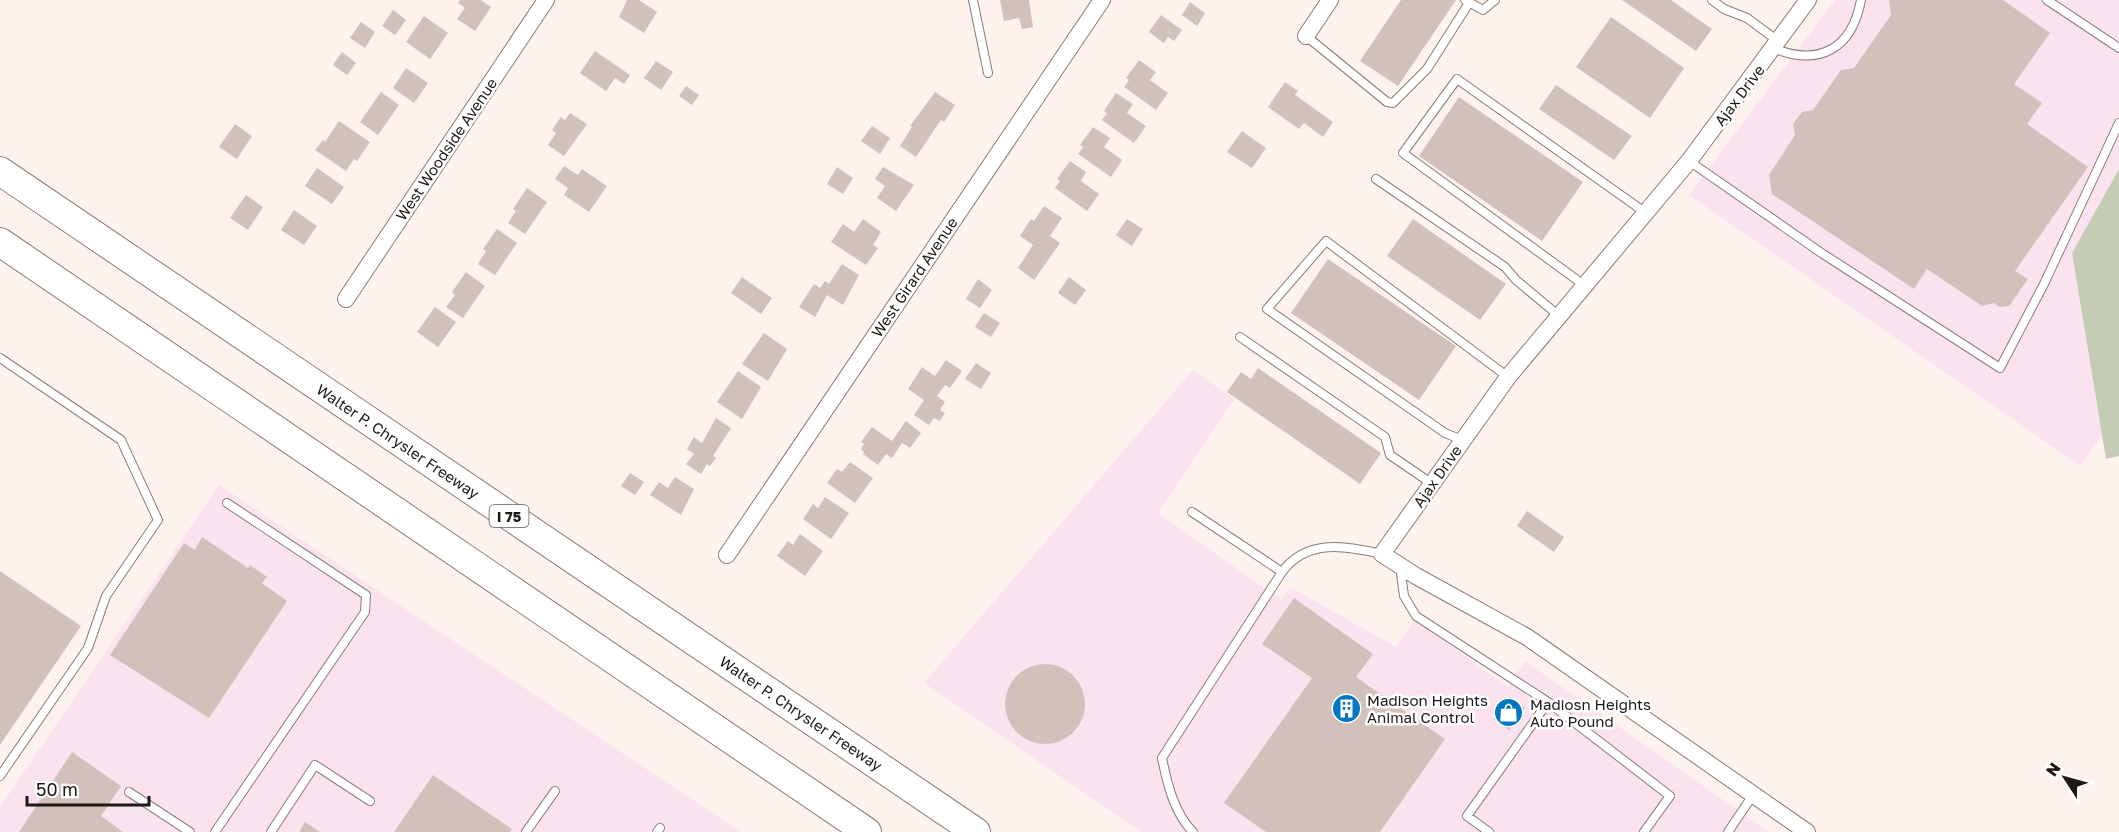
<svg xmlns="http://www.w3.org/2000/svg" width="2119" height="832" viewBox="0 0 2119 832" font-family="'Golos Text',sans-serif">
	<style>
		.industrial { fill: #fae3ef }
		.green { fill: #c5ccb5 }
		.building { fill: #d1c1ba }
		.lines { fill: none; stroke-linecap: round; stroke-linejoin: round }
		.service-casing { stroke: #8a7b75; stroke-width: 10 }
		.minor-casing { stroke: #8a7b75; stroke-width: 18 }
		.motorway-casing { stroke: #8a7b75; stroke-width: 30 }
		.service { stroke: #fff; stroke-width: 8 }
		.minor { stroke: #fff; stroke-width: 16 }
		.motorway { stroke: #fff; stroke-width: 28 }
		.labels { text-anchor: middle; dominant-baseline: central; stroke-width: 5; stroke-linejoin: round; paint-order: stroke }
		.shield { fill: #fff; stroke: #625e5c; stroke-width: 1.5 }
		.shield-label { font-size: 14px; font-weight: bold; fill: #1f1916 }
		.street-label { font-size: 15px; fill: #1f1916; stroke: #fff }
		.poi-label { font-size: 15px; fill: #1f1916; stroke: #fff; text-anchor: start }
	</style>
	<rect width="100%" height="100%" fill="#fdf2ee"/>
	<path class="industrial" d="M1835,0H2119V169L2072,253L2102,435L2080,466L1689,195Z
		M1193,370L1234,399L1158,513L1281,600L1290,587L1396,647L1415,620L1508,687L1525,661L1769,832H1141L924,683Z
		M219,485L741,832H0V807Z"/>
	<path class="green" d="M2119,169V456L2106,459L2072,253Z"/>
	<path class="building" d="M460,0H481L491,7L475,31L457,19L465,8L458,3Z
		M627,0H639L657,12L644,33L619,17Z
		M1000,0H1029L1033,27L1022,29L1019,18L1004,21Z
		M1401,0H1456L1398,86L1360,61Z
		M1622,0H1671L1712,29L1696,51Z
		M1889,0H2003L2050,33L2014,84L2042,103L2027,124L2088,167L2015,271L2028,279L2009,306L1999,307L1994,303L1982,306L1927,269L1914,289L1772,194L1769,175L1795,135L1793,124L1802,112L1813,110L1841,70L1854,68L1891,15Z
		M1190,2L1205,13L1197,26L1182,15Z
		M393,10L406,20L395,35L382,26Z
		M1161,15L1182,30L1174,41L1168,37L1164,43L1149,32Z
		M424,16L448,33L430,59L406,42Z
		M1611,17L1684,68L1650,118L1576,67Z
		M361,22L375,32L365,48L350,38Z
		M595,51L630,75L624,84L615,78L606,91L580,73Z
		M342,52L356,63L347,75L333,65Z
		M1139,60L1156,72L1150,80L1168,93L1156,110L1124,87L1129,80L1126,78Z
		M656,61L673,72L661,90L644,78Z
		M406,68L428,83L414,103L393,88Z
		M1285,82L1298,91L1295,95L1333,122L1323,137L1304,123L1299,129L1268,107Z
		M1556,85L1632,136L1614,160L1539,109Z
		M686,86L699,95L692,105L679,96Z
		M381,92L399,105L378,135L360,122Z
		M935,92L955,105L944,122L941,120L916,157L900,146L912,127L910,126Z
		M1116,93L1133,104L1127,113L1146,126L1134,143L1102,120L1107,113L1104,111Z
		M1459,97L1583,182L1542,241L1419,156Z
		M570,113L587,124L564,156L548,145L556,133L552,130L561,117L565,120Z
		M339,121L370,142L357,161L354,159L346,171L315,150L323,140L325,142Z
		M235,124L252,136L237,159L219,147Z
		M872,126L890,138L880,154L861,141Z
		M1093,127L1110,138L1104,147L1122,160L1111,177L1078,154L1083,147L1080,145Z
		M1242,131L1266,148L1252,168L1227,152Z
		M1070,161L1086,172L1081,181L1099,194L1087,211L1055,188L1060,181L1057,179Z
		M564,166L578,175L582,169L607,186L589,212L564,195L568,188L555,179Z
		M837,167L853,178L843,194L827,184Z
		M883,167L914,185L896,211L877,198L885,186L875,179Z
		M317,168L344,187L332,204L305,186Z
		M527,188L547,202L525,234L508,223L516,211L513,209Z
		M246,195L263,207L248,230L230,218Z
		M1044,206L1062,218L1050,236L1060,243L1034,280L1018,268L1033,245L1020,236L1031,219L1034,221Z
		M294,210L317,226L304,245L281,230Z
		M863,219L881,232L873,245L878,248L866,265L831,242L843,224L854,232Z
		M1127,219L1143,229L1132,246L1116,235Z
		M1413,219L1506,284L1480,320L1387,256Z
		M497,229L517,243L495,275L478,264L486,251L483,249Z
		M1328,259L1456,346L1419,400L1291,313Z
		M842,264L859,275L843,305L827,295L815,317L799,307L814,284L820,288L825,281L829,284Z
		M466,272L485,286L463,318L446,307L455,295L452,292Z
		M742,277L772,298L761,314L731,293Z
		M1069,277L1086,290L1075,305L1058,293Z
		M978,279L992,290L980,308L966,299Z
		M435,307L456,322L438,347L417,332Z
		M984,313L1000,323L991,337L975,327Z
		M764,333L787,349L768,381L742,364Z
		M946,360L962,371L950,388L945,385L937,396L945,402L940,410L945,413L940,421L934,418L929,425L914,415L924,400L908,389L922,367L935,376Z
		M976,363L991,373L981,389L965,379Z
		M1258,368L1381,453L1360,484L1227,392L1241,372L1251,379Z
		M738,371L761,387L742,419L717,402Z
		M716,418L731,428L713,456L716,458L710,466L707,464L701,474L686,464L694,454L687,449L694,437L702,443Z
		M906,421L921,433L910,448L902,443L892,458L886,454L878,465L863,454L864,452L861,449L864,444L861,442L872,427L892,441Z
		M850,462L873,478L855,503L827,483L837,469L842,472Z
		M630,473L644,482L635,495L621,486Z
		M675,477L694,489L681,515L650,495L659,482L668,488Z
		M825,497L849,513L831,539L803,519L813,504L818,508Z
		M1527,511L1564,537L1554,552L1517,526Z
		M800,534L823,551L805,576L777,556L788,541L793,545Z
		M202,537L248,568L250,565L267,577L262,583L287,601L209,718L110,655L184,543L195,550Z
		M0,571L81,626L0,745Z
		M1294,598L1373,654L1356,677L1445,739L1380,832H1266L1224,803L1312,678L1262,644Z
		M1005 704a40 40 0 1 1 80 0a40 40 0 1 1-80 0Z
		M1509,697L1525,708L1509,730L1494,719Z
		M72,752L121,786L101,816L123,832H19Z
		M433,775L512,829L510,832H394Z
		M305,822L320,832H299Z"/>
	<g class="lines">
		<defs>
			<path id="service" d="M973,0L988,73
				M1465,0L1483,10L1495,0
				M1712,0L1724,9L1747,18L1778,41
				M2047,0L2119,48
				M1306,36L1387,102L1393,103L1427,69L1469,3
				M1773,48C1819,67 1852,49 1861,0
				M1689,161L1823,254L2000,368L2044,284L2119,123
				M1376,179L1505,267L1516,280L1558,315
				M1584,285L1403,153L1457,79L1646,213
				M1240,337L1385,437L1390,455L1431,483
				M0,358L121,440L158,520L106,596L88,648L0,776
				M1462,440L1445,433L1267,309L1326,241L1508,377
				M1192,512L1282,572
				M1400,566L1404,596L1416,616L1548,702L1670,796L1644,832
				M129,792L190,832
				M215,832L365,612L366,595L227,503
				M271,832L315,765L370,801
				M526,832L555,791
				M657,832L660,828
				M1193,832C1174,813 1167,783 1162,758L1282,572C1307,538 1346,546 1382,554
				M1489,832L1467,816L1548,702
				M1728,832L1753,795"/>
			<path id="minor" d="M1306,36L1330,0
				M346,299L546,0
				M727,555L1102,0
				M1807,832L1527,637L1416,576L1382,554L1508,377L1689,161L1808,0"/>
			<path id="motorway" d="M0,171L976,832
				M0,242L867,832"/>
		</defs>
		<use href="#service" class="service-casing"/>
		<use href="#minor" class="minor-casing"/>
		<use href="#motorway" class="motorway-casing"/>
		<use href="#service" class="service"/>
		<use href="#minor" class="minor"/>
		<use href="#motorway" class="motorway"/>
	</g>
	<defs>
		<symbol id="building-disc" viewBox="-11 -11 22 22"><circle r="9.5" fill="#0377c1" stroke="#fff"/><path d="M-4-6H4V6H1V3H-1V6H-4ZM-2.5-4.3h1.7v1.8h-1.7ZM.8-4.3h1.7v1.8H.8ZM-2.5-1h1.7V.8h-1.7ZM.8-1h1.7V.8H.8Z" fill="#fff"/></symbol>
		<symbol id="shop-disc" viewBox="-11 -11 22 22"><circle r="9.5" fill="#0377c1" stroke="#fff"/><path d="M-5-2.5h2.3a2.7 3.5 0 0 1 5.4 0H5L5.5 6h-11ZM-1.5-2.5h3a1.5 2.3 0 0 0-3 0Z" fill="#fff"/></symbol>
	</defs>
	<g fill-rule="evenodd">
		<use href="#building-disc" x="1330" y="692" width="33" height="33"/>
		<use href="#shop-disc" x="1492" y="696" width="33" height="33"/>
	</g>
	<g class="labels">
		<rect class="shield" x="489.5" y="505" width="39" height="22" rx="4.5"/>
		<g class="shield-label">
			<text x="509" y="516">I 75</text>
		</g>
		<g class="street-label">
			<text transform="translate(1739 95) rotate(-53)">Ajax Drive</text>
			<text transform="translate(446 149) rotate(-56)">West Woodside Avenue</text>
			<text transform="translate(914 277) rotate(-56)">West Girard Avenue</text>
			<text transform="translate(398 441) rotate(34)">Walter P. Chrysler Freeway</text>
			<text transform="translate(1437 476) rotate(-55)">Ajax Drive</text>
			<text transform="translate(801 713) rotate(34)">Walter P. Chrysler Freeway</text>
		</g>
		<g class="poi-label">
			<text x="1367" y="700">Madison Heights<tspan x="1367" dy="17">Animal Control</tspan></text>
			<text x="1530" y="704">Madiosn Heights<tspan x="1530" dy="17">Auto Pound</tspan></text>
		</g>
	</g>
	<g transform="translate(2065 778) rotate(306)" stroke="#ffffff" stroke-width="4.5" paint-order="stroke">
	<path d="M0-4.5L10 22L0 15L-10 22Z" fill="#1f1916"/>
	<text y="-9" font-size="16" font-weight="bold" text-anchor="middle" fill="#1f1916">N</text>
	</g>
	<path d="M27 796v9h122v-9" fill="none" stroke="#1f1916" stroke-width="3"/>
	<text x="36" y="796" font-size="18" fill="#1f1916" stroke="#ffffff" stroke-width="4.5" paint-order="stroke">50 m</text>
</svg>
